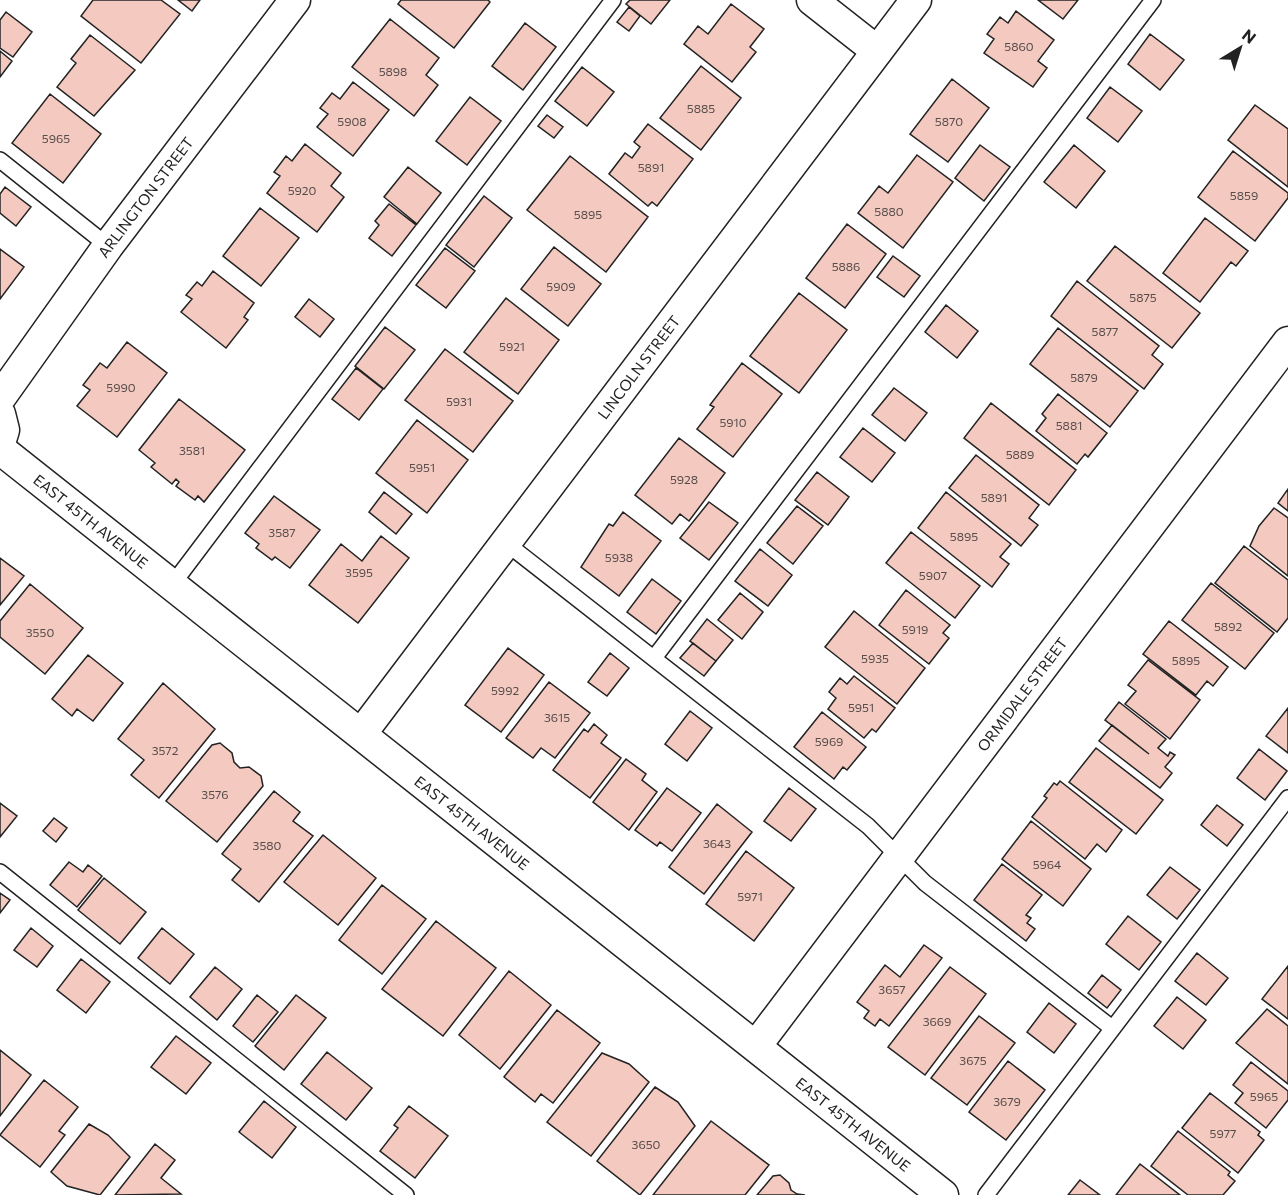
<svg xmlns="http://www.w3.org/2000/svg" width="1288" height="1195" viewBox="0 0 1288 1195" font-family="Commissioner,sans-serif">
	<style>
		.building { fill: #f3c9c0; stroke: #222; stroke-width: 1.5 }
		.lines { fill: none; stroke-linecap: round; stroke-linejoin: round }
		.lane-casing { stroke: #222; stroke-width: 18 }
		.street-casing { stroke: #222; stroke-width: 33 }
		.lane { stroke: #fff; stroke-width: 15 }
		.street { stroke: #fff; stroke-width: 30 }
		.labels { text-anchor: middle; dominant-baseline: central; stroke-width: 4.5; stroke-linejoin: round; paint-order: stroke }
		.number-label { font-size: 12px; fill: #564c4a }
		.street-label { font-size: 15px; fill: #222; stroke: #fff }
	</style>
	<rect width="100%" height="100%" fill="#fff"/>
	<path class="building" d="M93,0H161L180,14L141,63L81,16Z
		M178,0H200L192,11Z
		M401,0H488L490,2L454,48L398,4Z
		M630,0H670L651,24L626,4Z
		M1038,0H1078L1063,19Z
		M731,4L764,29L750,47L756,52L732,82L684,44L698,26L708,34Z
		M629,7L640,16L629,31L617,22Z
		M1016,11L1054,40L1038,61L1047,68L1033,87L984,53L994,39L987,34L1000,17L1008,23Z
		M6,12L32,32L13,57L0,48V20Z
		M390,19L439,58L426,75L438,85L414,116L352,67Z
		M525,23L556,47L523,90L492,66Z
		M1150,34L1184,60L1160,90L1128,64Z
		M90,35L135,70L94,116L57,87L76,63L71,59Z
		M0,51L12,61L0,77Z
		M701,66L741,98L701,150L660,118Z
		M582,67L614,92L587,126L555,101Z
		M952,79L989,108L948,162L910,134Z
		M353,82L389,110L353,156L317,127L328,114L320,108L332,93L340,99Z
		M1110,87L1142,111L1118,142L1087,118Z
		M50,94L101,134L63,183L12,143Z
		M470,97L501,121L467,165L436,141Z
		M1255,105L1288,129V187L1228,140Z
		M547,115L563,127L554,138L538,126Z
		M648,124L693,159L657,206L652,202L648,206L609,174L625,153L632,158L640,147L634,142Z
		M305,144L341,173L331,186L344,197L317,232L267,193L280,176L274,172L286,156L292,161Z
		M980,145L1010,167L984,201L955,178Z
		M1074,145L1105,171L1076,208L1044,182Z
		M1233,151L1288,193V198L1255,241L1198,197Z
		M917,155L953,182L903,248L858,213L879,186L888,193Z
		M570,156L648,217L606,272L527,210Z
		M408,167L441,193L417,224L384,197Z
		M5,187L31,207L16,226L0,213V194Z
		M484,196L512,218L474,267L446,245Z
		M389,204L416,225L392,256L369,238L379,225L375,221Z
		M260,208L299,238L261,286L223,256Z
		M1205,218L1248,251L1236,266L1231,262L1200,302L1163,273Z
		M847,224L886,254L845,308L806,278Z
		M1115,246L1200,313L1172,348L1087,281Z
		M554,247L601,284L568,326L521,289Z
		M445,248L475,271L446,308L416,285Z
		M0,249L24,267L0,299Z
		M893,256L920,276L904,297L877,277Z
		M213,271L254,303L244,317L248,320L226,348L181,312L192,299L186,295L197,282L202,286Z
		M1077,281L1159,346L1152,355L1163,364L1144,389L1051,316Z
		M799,293L847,330L799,393L750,356Z
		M506,298L559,340L518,394L464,352Z
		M309,299L334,319L320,337L295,317Z
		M946,305L978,331L957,358L925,332Z
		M385,327L415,350L384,389L355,366Z
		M1058,328L1138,391L1110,427L1030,364Z
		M127,342L167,373L117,437L77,406L90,390L83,385L100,363L107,368Z
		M445,349L513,401L473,452L405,400Z
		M742,363L782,394L733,457L697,429L714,407L710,405Z
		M356,368L383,389L359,420L332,399Z
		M894,388L927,413L905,441L872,415Z
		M1058,394L1107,433L1088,457L1085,454L1077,464L1036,431L1046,418L1042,414Z
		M179,399L245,450L204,502L198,496L195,500L176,486L179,482L176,479L172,484L151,467L155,463L139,450Z
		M991,403L1076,470L1049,505L964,438Z
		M417,420L468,460L427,513L376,473Z
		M863,428L895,453L872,482L840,457Z
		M679,438L725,473L689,521L680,514L672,524L635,495Z
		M976,455L1039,505L1029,518L1038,525L1021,546L949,488Z
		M817,472L849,497L828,525L795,500Z
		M1288,489V511L1278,503Z
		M384,492L412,514L396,534L369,512Z
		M946,492L1011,544L1000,557L1009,564L992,587L918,528Z
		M274,496L320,530L290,568L275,557L272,560L256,548L259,544L245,533Z
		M709,502L738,523L709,560L680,538Z
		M797,506L823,526L793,564L767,543Z
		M1274,508L1288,518V576L1250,546L1259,526Z
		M623,512L661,541L619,596L581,567L609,524L613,526Z
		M911,532L980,586L955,618L886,563Z
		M381,536L409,558L358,623L309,585L341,544L362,561Z
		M1244,546L1288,580V618L1277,632L1215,583Z
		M760,549L792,575L768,606L735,581Z
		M0,558L24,576L0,605Z
		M652,579L681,601L656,634L627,612Z
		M1211,583L1274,633L1245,669L1182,620Z
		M30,584L83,628L45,674L0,637V621Z
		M906,590L950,625L943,633L949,638L929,664L879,625Z
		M740,593L763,612L742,639L718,620Z
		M854,611L925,668L897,704L825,647Z
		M707,619L733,640L716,661L690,641Z
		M1169,621L1228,667L1213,686L1207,681L1196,695L1143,654Z
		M693,643L716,661L704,676L680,658Z
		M508,648L544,675L501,732L465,705Z
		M610,653L629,668L607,696L588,682Z
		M88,655L123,683L93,721L77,709L72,716L52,699Z
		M1148,660L1200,700L1170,739L1125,704L1136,691L1128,685Z
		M854,676L895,708L876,732L872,729L864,738L828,709L836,698L829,692L840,678L847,684Z
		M549,682L590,713L555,758L541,748L533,758L506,738Z
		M163,683L215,729L159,798L131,775L144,760L118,739Z
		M1119,702L1166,739L1158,748L1168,756L1170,752L1175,755L1165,767L1172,773L1160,788L1099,741L1112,725L1149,754L1105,720Z
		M1288,708V753L1266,736Z
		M690,711L712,728L687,761L665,744Z
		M822,712L866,747L847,770L843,767L834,779L794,747Z
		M594,724L607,735L601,743L621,758L590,798L553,770L584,729L588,732Z
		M220,743L232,753L234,762L240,768L249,767L261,776L263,786L217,842L166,801L212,745Z
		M1096,748L1163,800L1136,834L1069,782Z
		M1259,749L1287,771L1265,800L1237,778Z
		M626,759L646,774L642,780L657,792L629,830L593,802Z
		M1060,781L1122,830L1106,852L1097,844L1085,859L1032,817L1047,798L1044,796L1054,783L1057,785Z
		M667,788L701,813L672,851L660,842L657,846L635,830Z
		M789,788L816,809L791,841L764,821Z
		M274,791L300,812L293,821L313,836L259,902L232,880L241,869L222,854Z
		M0,803L17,816L0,837Z
		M717,804L752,832L704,894L669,867Z
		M1217,805L1243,825L1227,846L1201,825Z
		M54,818L67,828L56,842L43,831Z
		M1031,821L1091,869L1063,906L1002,859Z
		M323,835L376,878L338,925L284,882Z
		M746,851L794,888L754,941L706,904Z
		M69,862L83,872L88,865L102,876L77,907L50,885Z
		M1002,864L1042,895L1026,915L1031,918L1027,923L1035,929L1026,941L974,900Z
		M1170,867L1200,890L1177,919L1147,895Z
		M104,878L146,912L120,944L78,910Z
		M382,885L426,919L382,974L339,940Z
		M0,893L10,900L0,913Z
		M1128,916L1161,942L1139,970L1106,944Z
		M436,921L496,968L443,1036L382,989Z
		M31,928L53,946L37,967L14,950Z
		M162,928L194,954L170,984L138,958Z
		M924,945L942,958L889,1026L880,1019L875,1026L864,1018L869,1011L857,1002L885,965L900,977Z
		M1197,953L1228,978L1206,1005L1175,981Z
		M81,959L110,982L86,1013L57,990Z
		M1288,966V1019L1262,999Z
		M215,967L242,989L217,1020L190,997Z
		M950,967L986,994L925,1075L888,1047Z
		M509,971L551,1005L500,1069L459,1035Z
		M1102,975L1121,990L1107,1008L1088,993Z
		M257,995L278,1012L253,1042L233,1026Z
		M296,995L326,1018L284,1070L255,1046Z
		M1177,997L1206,1020L1183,1049L1154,1026Z
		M1049,1003L1076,1024L1054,1053L1027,1032Z
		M1267,1009L1288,1026V1084L1236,1043Z
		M557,1010L600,1043L553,1103L541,1094L535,1102L504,1077Z
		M979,1016L1015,1043L967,1105L931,1078Z
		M176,1036L211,1063L186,1094L151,1067Z
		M0,1050L31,1075L0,1116Z
		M327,1052L372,1088L346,1120L301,1084Z
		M602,1053L629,1064L649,1082L591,1156L547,1122Z
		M1008,1061L1045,1090L1006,1140L969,1112Z
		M1251,1062L1288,1091V1100L1266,1128L1235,1103L1243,1093L1233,1085Z
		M44,1080L78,1107L59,1131L65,1135L40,1167L0,1135Z
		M655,1087L678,1102L695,1126L640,1195L597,1161Z
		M1210,1093L1260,1132L1258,1135L1264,1140L1238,1173L1182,1128Z
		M264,1101L296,1127L272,1158L239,1132Z
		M409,1106L448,1136L415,1178L380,1151L398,1128L394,1125Z
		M711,1121L769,1165L745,1195H653Z
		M89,1124L108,1135L130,1157L100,1195L67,1186L51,1172Z
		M1178,1131L1230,1172L1228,1175L1235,1181L1223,1195H1188L1151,1166Z
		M155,1144L175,1160L161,1178L181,1194L115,1195Z
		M1140,1164L1180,1195H1116Z
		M780,1175L789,1183L791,1190L797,1194L805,1195H757L773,1176Z
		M1080,1180L1100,1195H1068Z"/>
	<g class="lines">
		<defs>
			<path id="lane" d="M0,160L108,246
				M506,543L868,826L925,883L1112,1028
				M172,585L613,0
				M654,658L1153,0
				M0,872L406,1195
				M986,1195L1288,798"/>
			<g id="street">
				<path d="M812,0L877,51"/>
				<path id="s1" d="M0,398L108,246L295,0"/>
				<path d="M0,414L4,430L0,443"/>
				<path id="s2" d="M0,449L943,1195"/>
				<path id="s3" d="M361,734L916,0"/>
				<path id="s4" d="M756,1046L1288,342"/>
			</g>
		</defs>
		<use href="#lane" class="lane-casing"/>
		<use href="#street" class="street-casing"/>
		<use href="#lane" class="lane"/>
		<use href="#street" class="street"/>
	</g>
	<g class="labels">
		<g class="number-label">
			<text x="1019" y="46">5860</text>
			<text x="393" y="71">5898</text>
			<text x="701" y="108">5885</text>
			<text x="352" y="121">5908</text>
			<text x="949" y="121">5870</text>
			<text x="56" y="138">5965</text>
			<text x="651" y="167">5891</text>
			<text x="302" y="190">5920</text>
			<text x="1244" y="195">5859</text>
			<text x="889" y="211">5880</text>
			<text x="588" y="214">5895</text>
			<text x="846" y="266">5886</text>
			<text x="561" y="286">5909</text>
			<text x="1143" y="297">5875</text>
			<text x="1105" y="331">5877</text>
			<text x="512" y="346">5921</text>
			<text x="1084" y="377">5879</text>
			<text x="121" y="387">5990</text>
			<text x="459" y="401">5931</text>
			<text x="733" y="422">5910</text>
			<text x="1069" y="425">5881</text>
			<text x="192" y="450">3581</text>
			<text x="1020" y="454">5889</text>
			<text x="422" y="467">5951</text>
			<text x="684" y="479">5928</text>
			<text x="994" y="497">5891</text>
			<text x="282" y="532">3587</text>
			<text x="964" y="536">5895</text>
			<text x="619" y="557">5938</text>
			<text x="359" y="572">3595</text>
			<text x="933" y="575">5907</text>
			<text x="1228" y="626">5892</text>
			<text x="915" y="629">5919</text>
			<text x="40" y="632">3550</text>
			<text x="875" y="658">5935</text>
			<text x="1186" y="660">5895</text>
			<text x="505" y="690">5992</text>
			<text x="861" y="707">5951</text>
			<text x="557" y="717">3615</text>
			<text x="829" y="741">5969</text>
			<text x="165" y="750">3572</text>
			<text x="215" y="794">3576</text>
			<text x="717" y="843">3643</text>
			<text x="267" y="845">3580</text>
			<text x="1047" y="864">5964</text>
			<text x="750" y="896">5971</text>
			<text x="892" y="989">3657</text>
			<text x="937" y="1021">3669</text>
			<text x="973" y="1060">3675</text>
			<text x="1264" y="1096">5965</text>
			<text x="1007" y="1101">3679</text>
			<text x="1223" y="1133">5977</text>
			<text x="646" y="1144">3650</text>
		</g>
		<g class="street-label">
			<text stroke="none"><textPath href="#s1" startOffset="248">ARLINGTON STREET</textPath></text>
			<text stroke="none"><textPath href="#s3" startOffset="460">LINCOLN STREET</textPath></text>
			<text stroke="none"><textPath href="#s2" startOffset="116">EAST 45TH AVENUE</textPath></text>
			<text stroke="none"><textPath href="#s4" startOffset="441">ORMIDALE STREET</textPath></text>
			<text stroke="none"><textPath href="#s2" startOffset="602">EAST 45TH AVENUE</textPath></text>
			<text stroke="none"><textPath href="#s2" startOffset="1088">EAST 45TH AVENUE</textPath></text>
		</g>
	</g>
	<g transform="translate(1240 48) rotate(38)" stroke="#ffffff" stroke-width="4.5" paint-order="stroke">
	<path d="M0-4.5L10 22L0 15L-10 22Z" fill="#222222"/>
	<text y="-9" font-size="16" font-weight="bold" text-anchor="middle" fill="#222222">N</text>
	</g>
</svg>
